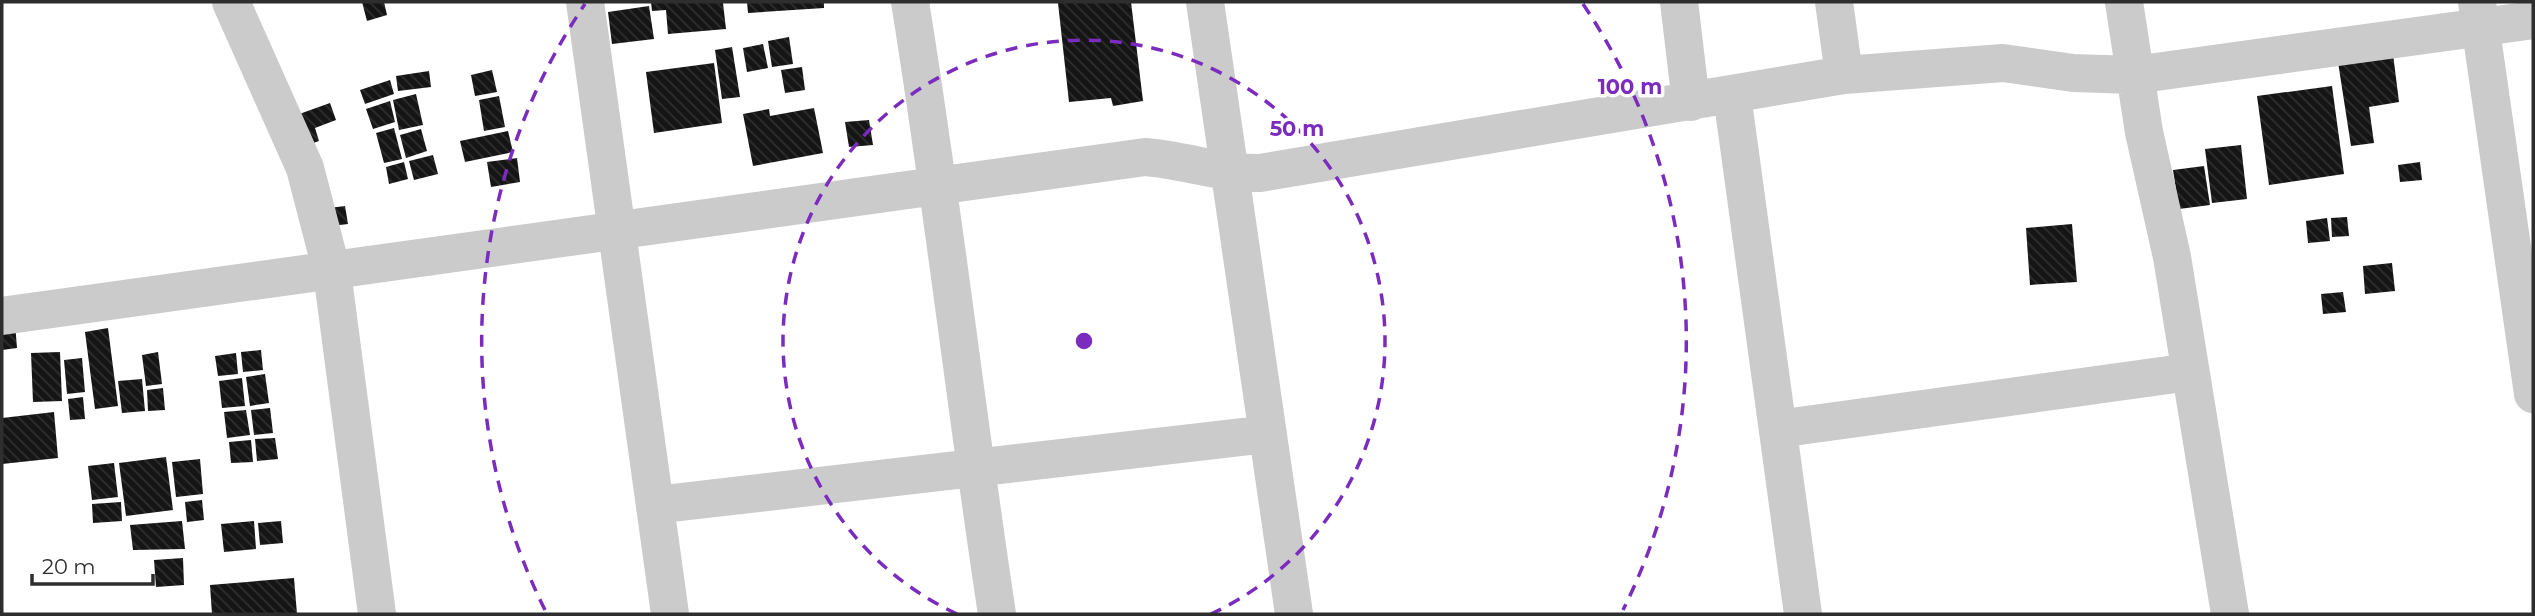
<svg xmlns="http://www.w3.org/2000/svg" width="2535" height="616" viewBox="0 0 2535 616" font-family="Montserrat,sans-serif">
	<style>
		.building { fill: url(#building-back-hatch) }
		.lines { fill: none; stroke-linecap: round; stroke-linejoin: round }
		.minor { stroke: #cbcbcb; stroke-width: 38 }
		.ring { fill: none; stroke: #7b2cbf; stroke-width: 3.5; stroke-dasharray: 12 9 }
		.centre { fill: #7b2cbf; stroke: #fff; stroke-width: 3.5 }
		.ring-label { font-size: 21px; text-anchor: middle; font-weight: bold; fill: #7b2cbf; stroke: #fff; stroke-width: 7; stroke-linejoin: round; paint-order: stroke }
	</style>
	<defs>
		<pattern id="building-back-hatch" width="6" height="6" patternUnits="userSpaceOnUse" patternTransform="scale(1.75)"><rect width="6" height="6" fill="#151515"/><path d="M-1 5l2 2M0 0l6 6M5-1l2 2" fill="none" stroke="#2f2f2f"/></pattern>
	</defs>
	<rect width="100%" height="100%" fill="#fff"/>
	<path class="building" d="M362,2H384L387,15L367,21Z
		M651,2L723,3L726,29L668,34L666,10L652,11Z
		M747,2H824V8L748,13Z
		M1065,2H1131L1143,101L1113,106L1111,98L1069,102L1058,3Z
		M649,6L654,39L612,44L608,12Z
		M789,37L793,64L772,67L768,41Z
		M763,44L768,68L747,72L743,48Z
		M732,47L740,97L722,99L715,50Z
		M2393,54L2399,102L2369,107L2374,143L2351,146L2338,62Z
		M714,63L722,123L654,133L646,72Z
		M802,67L805,90L785,93L781,70Z
		M492,70L497,92L475,96L471,75Z
		M429,71L431,87L398,91L396,76Z
		M390,80L394,94L365,104L360,90Z
		M2332,86L2344,174L2269,185L2257,96Z
		M416,94L423,125L399,130L393,100Z
		M499,96L505,127L484,131L479,100Z
		M390,101L395,122L373,129L366,109Z
		M330,103L336,120L315,128L319,141L302,147L291,117Z
		M814,108L823,153L753,166L743,114L769,109L770,116Z
		M869,120L873,145L849,147L845,122Z
		M394,128L402,159L384,163L376,133Z
		M421,129L427,151L406,158L400,135Z
		M508,131L513,152L465,162L460,141Z
		M2241,145L2247,199L2212,203L2205,149Z
		M433,155L438,174L414,180L409,161Z
		M517,158L520,182L491,187L487,162Z
		M404,162L408,179L389,184L386,167Z
		M2420,162L2422,180L2400,182L2398,165Z
		M2204,166L2210,205L2179,209L2173,170Z
		M345,206L348,224L332,226L329,208Z
		M2347,217L2349,236L2332,237L2331,218Z
		M2327,218L2330,241L2308,243L2306,221Z
		M2072,224L2077,282L2030,285L2026,228Z
		M2392,263L2395,291L2365,294L2363,266Z
		M2343,292L2346,312L2323,314L2321,294Z
		M15,323L17,348L2,350V325Z
		M108,328L118,406L95,409L85,332Z
		M261,350L263,370L243,372L241,352Z
		M60,352L62,401L33,402L31,353Z
		M158,352L162,384L146,386L142,355Z
		M236,353L238,374L218,376L215,356Z
		M82,358L85,392L67,394L64,360Z
		M265,374L269,403L250,406L246,377Z
		M242,378L245,406L222,408L219,381Z
		M142,379L145,411L122,413L118,381Z
		M163,388L165,410L148,411L147,390Z
		M83,397L85,419L70,420L68,399Z
		M270,408L273,433L254,435L251,410Z
		M246,410L250,435L227,438L224,412Z
		M54,412L58,458L2,464V418Z
		M275,438L278,459L257,461L255,439Z
		M251,440L253,462L231,463L229,442Z
		M166,457L173,510L126,516L119,463Z
		M200,459L203,494L176,497L172,462Z
		M114,463L118,497L92,500L88,466Z
		M202,500L204,520L187,522L185,502Z
		M121,502L122,521L93,523L92,504Z
		M182,521L185,549L133,550L130,525Z
		M254,521L256,549L224,552L221,524Z
		M281,521L283,543L260,545L258,523Z
		M183,558L184,585L156,587L154,560Z
		M294,578L297,614H212L210,585Z"/>
	<g class="lines">
		<path class="minor" d="M231,2L305,168L332,272L377,614
			M585,2L670,614
			M910,2C943,205 966,410 997,614
			M1205,2L1294,614
			M1679,2L1691,102
			M1834,2L1844,75
			M2124,2L2144,132L2172,257L2230,614
			M2477,2L2533,394
			M1732,95L1803,614
			M2,316L1145,157C1185,160 1220,174 1260,173L1844,75L2003,63L2073,73L2134,75L2533,20
			M1778,429L2190,372
			M655,505L1268,434"/>
	</g>
	<g class="ring">
		<path d="M957 614A301 301 0 1 1 1211 614"/>
		<path d="M545 610A602 602 0 0 1 585 4M1583 4A602 602 0 0 1 1623 610"/>
	</g>
	<circle cx="1084" cy="341" r="10" class="centre"/>
	<g class="ring-label">
		<text x="1630" y="94">100 m</text>
		<text x="1297" y="136">50 m</text>
	</g>
	<rect width="2535" height="616" fill="none" stroke="#2e2e2e" stroke-width="7"/>
	<path d="M32 574v10h121v-10" fill="none" stroke="#2e2e2e" stroke-width="3.5"/>
	<text x="42" y="574" font-size="21" fill="#2e2e2e" stroke="#ffffff" stroke-width="5" paint-order="stroke">20 m</text>
</svg>
